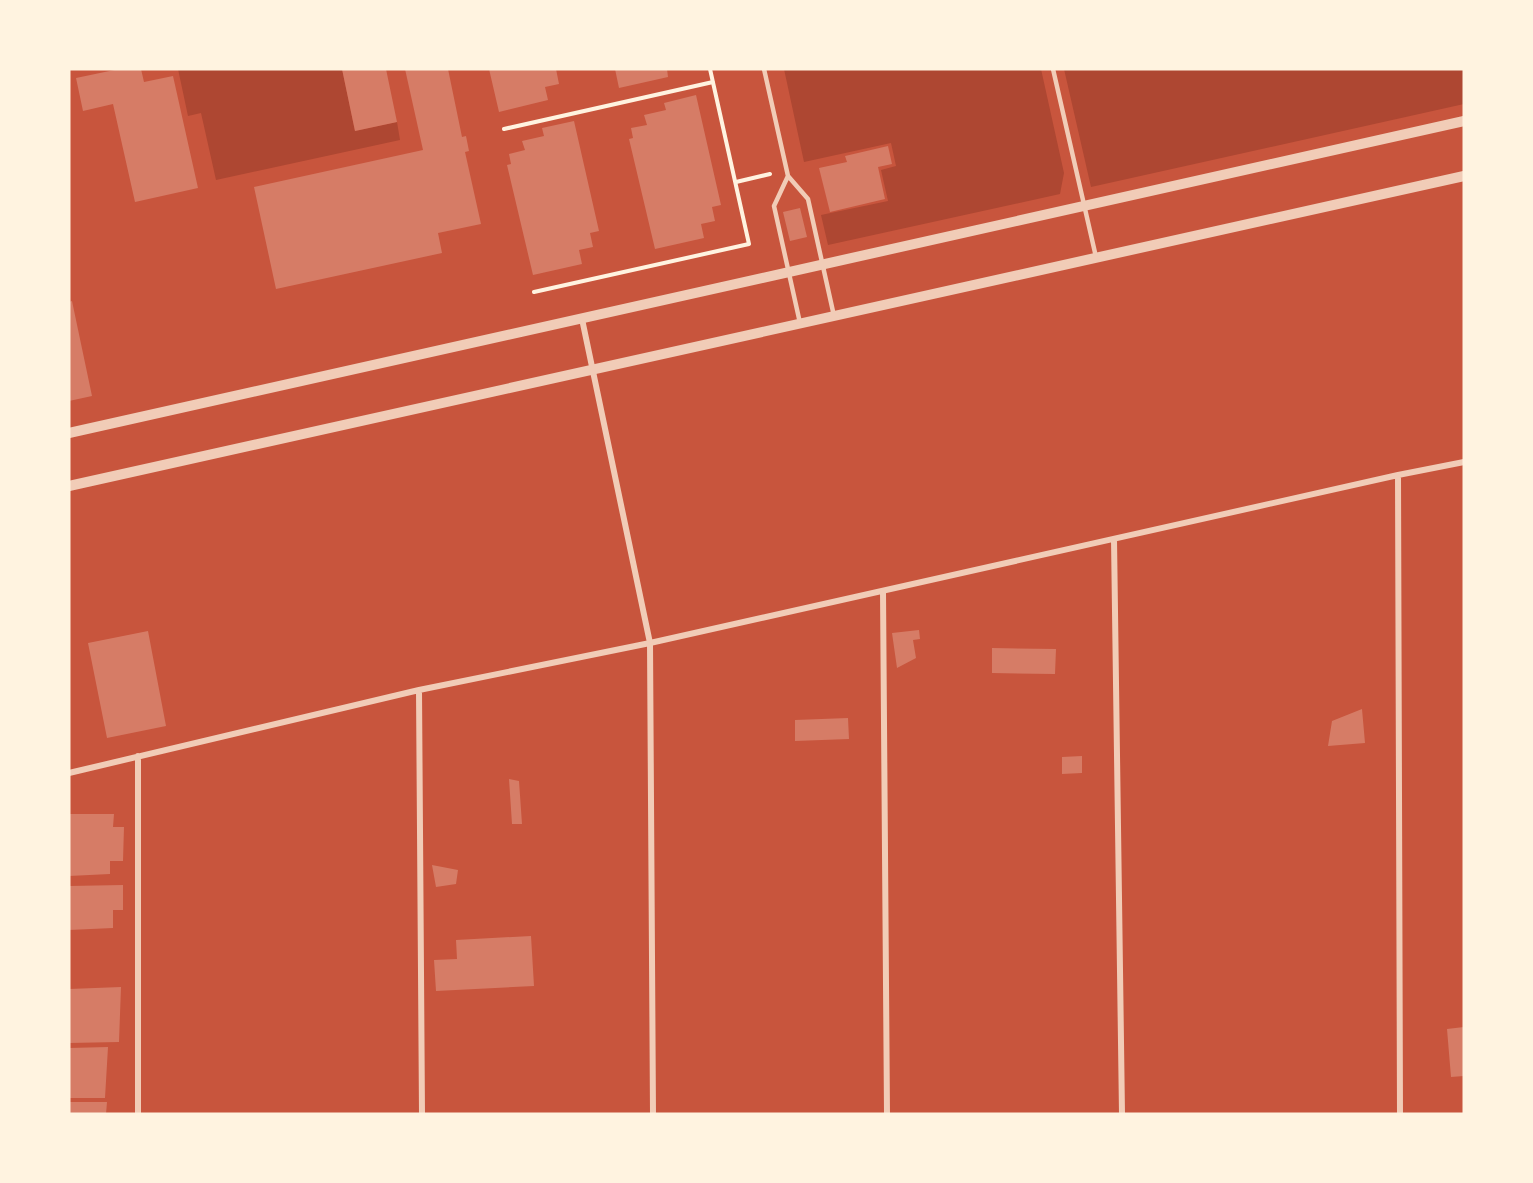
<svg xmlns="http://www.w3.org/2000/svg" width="1533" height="1183" viewBox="0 0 1533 1183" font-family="'Open Sans',sans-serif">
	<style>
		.green { fill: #ae4732 }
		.building { fill: #d67c66 }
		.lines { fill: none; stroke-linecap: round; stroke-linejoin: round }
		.path { stroke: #fff3e0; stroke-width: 4 }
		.service { stroke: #f1ccb7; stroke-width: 4.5 }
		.minor { stroke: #f1ccb7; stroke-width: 6 }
		.tertiary { stroke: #f1ccb7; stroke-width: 10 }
	</style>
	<rect width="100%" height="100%" fill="#c8553d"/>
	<path class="green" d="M178,69H342L355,131L397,122L400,140L216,180L201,113L188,116Z
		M784,69H1041L1064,173L1060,194L828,245L821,215L888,201L881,170L896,166L891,143L804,162Z
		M1064,69H1464V104L1091,187Z"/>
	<path class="building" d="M119,69H141L144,82L173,76L198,188L135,202L113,104L83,111L76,78Z
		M342,69H386L397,122L355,131Z
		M405,69H448L462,137L466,136L469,151L465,152L481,224L438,233L442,253L276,289L254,187L423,150Z
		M489,69H556L559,84L545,87L548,100L499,112Z
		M615,69H667L668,77L619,88Z
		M696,95L721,205L712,207L715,221L701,224L704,238L655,249L629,139L633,138L631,128L647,125L644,115L666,110L664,103Z
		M574,121L599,231L590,233L593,247L579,250L582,264L533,275L507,165L511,164L509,154L525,150L522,141L544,136L542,128Z
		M888,146L892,164L878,167L885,199L830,212L819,168L847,162L845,156Z
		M800,208L807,237L790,241L783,212Z
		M72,301L92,396L69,401V302Z
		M919,630L920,639L913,640L916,658L897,668L892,633Z
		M148,631L166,726L107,738L88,643Z
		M992,648L1056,649L1055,674L992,673Z
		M1362,709L1365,743L1328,746L1332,721Z
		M848,718L849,739L795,741V720Z
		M1082,756V773L1062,774V757Z
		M509,779L519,781L522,824H512Z
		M69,814H114L113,827H124L123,861H110V874L69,876Z
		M432,865L458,870L456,884L436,887Z
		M123,885V910H113V928L69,930V886Z
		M531,936L534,986L436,991L434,960L457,959L456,940Z
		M121,987L119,1042L69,1043V989Z
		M1464,1027V1076L1451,1077L1447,1029Z
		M108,1047L105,1098H69V1048Z
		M69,1102H107L106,1114H69Z"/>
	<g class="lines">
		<path class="path" d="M504,129L713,82
			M736,182L770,174
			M534,292L749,244L710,69"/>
		<path class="service" d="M764,69L788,176L808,199L834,316
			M1053,69L1096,257
			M788,176L774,206L800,323"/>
		<path class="minor" d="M582,319L650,643L653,1114
			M1398,475L1400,1114
			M1114,539L1122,1114
			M883,591L887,1114
			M419,690L422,1114
			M69,773L419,690L650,643L1398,475L1464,462
			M138,1114V756"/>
		<path class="tertiary" d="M69,433L1464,121
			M69,486L1464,176"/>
	</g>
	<rect width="1533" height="1183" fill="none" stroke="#fff3e0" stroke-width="141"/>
</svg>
